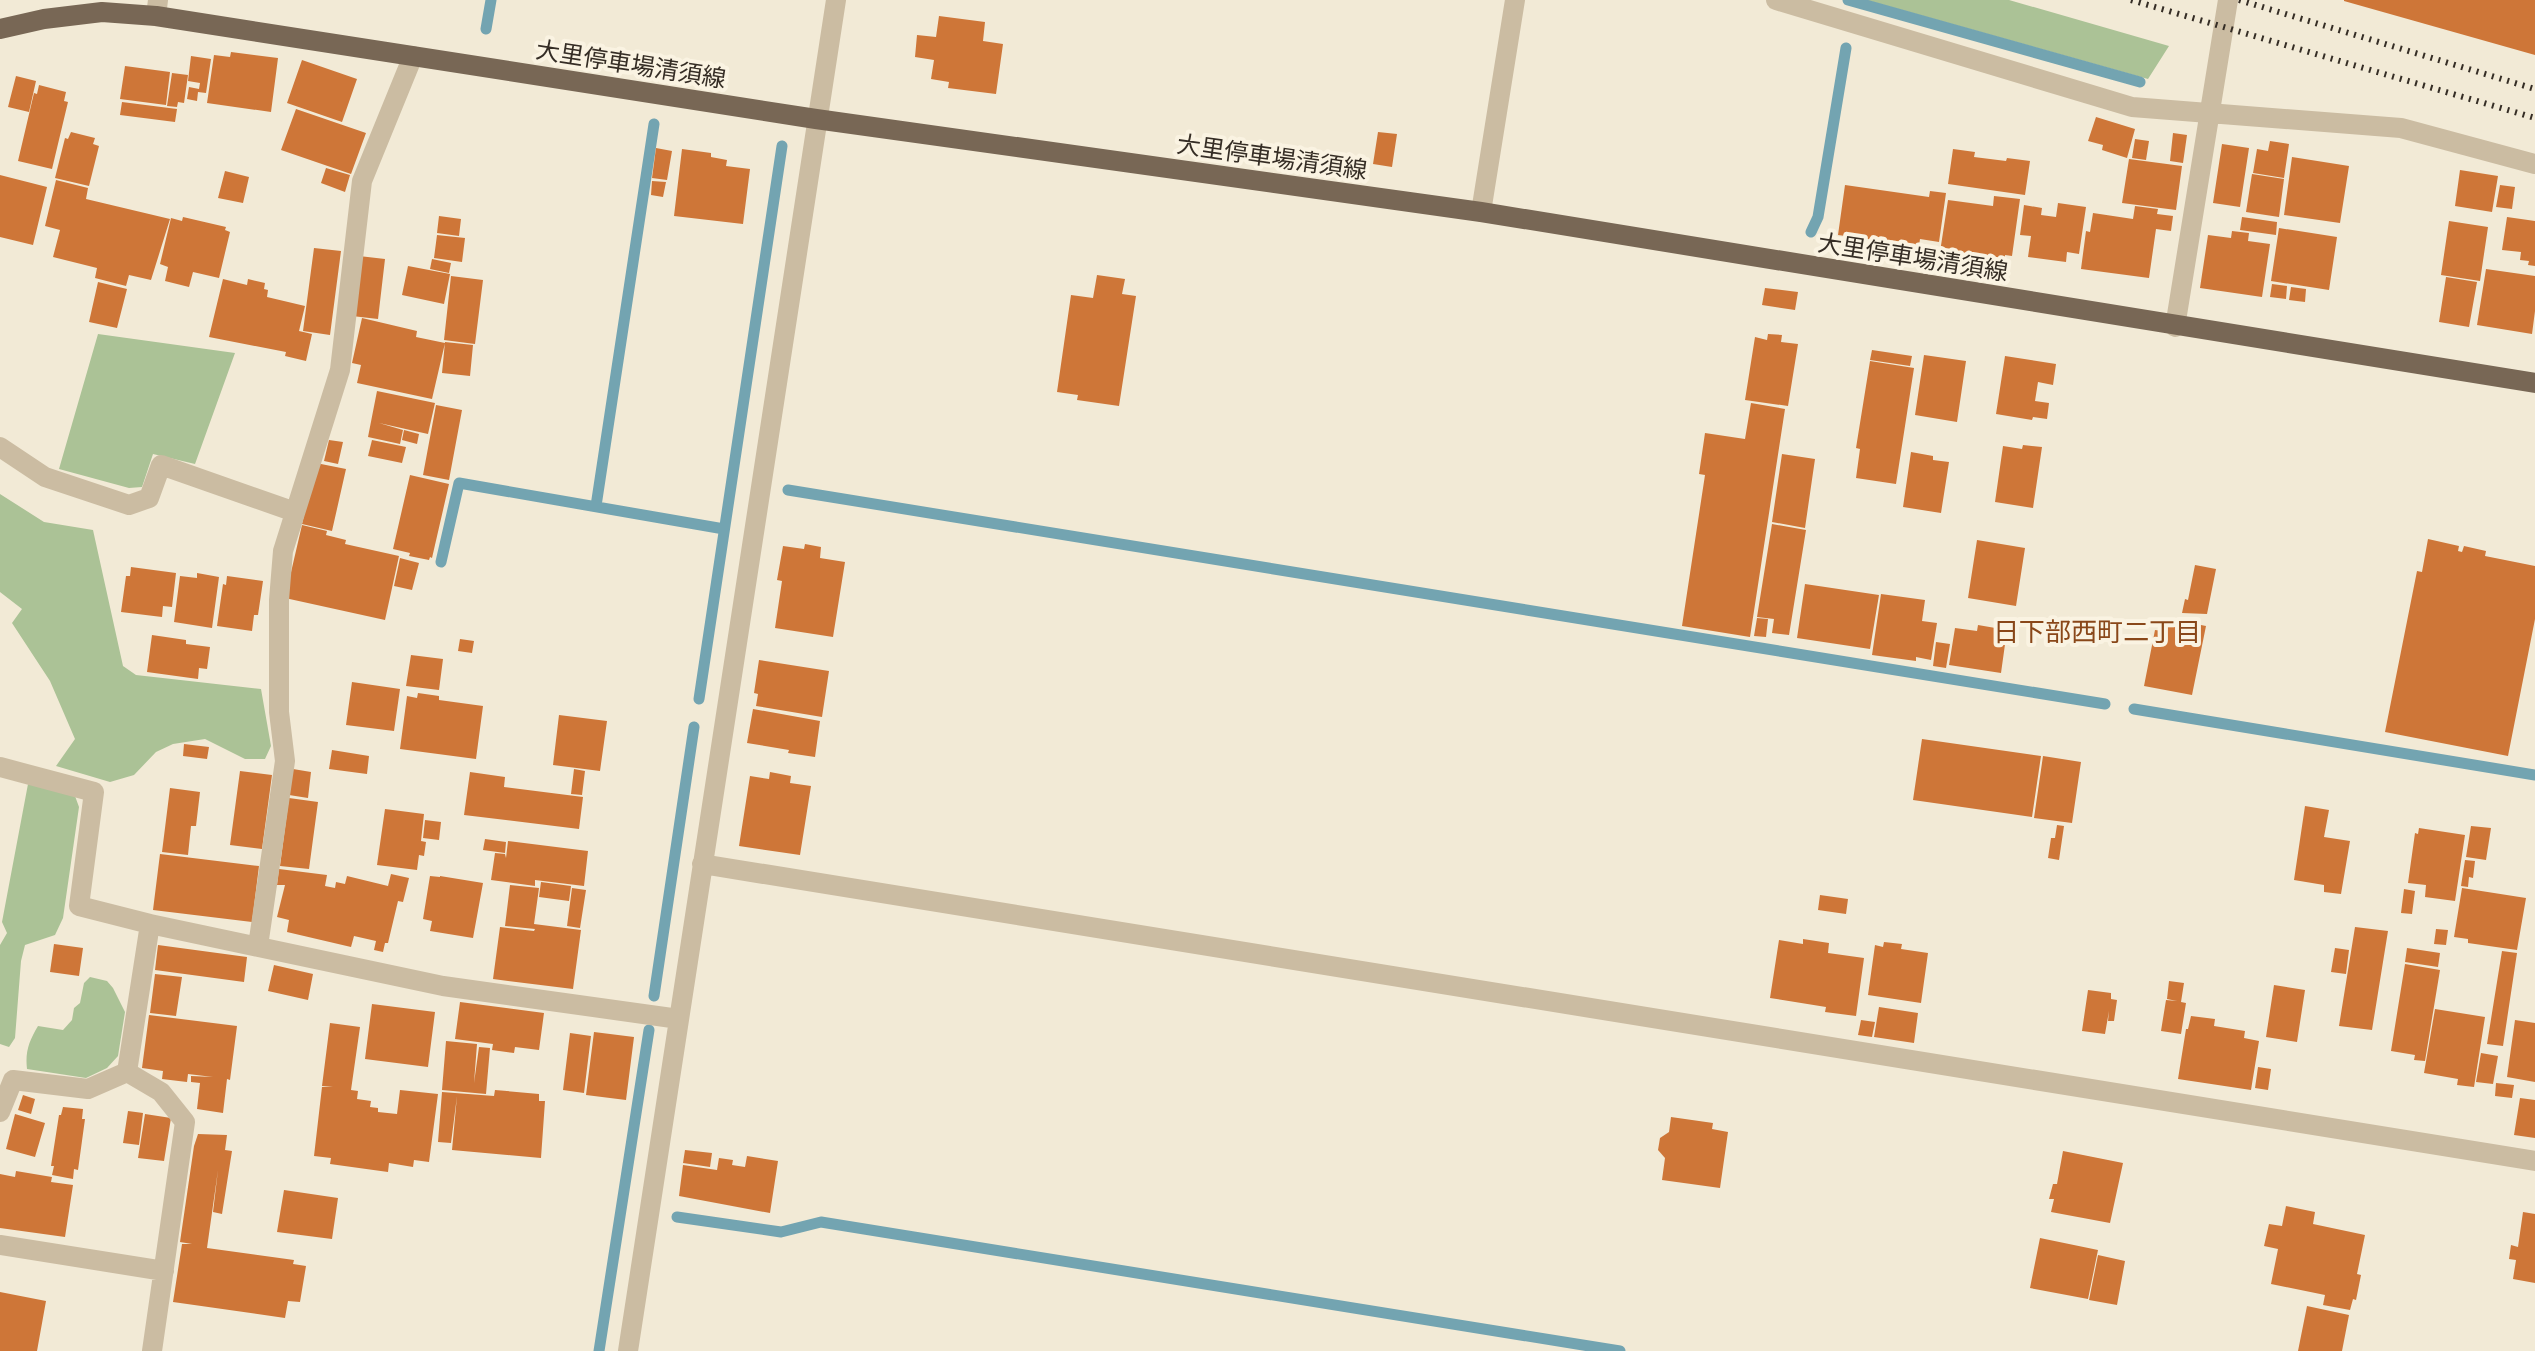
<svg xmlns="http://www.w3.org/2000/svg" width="2535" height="1351" viewBox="0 0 2535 1351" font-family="Cabin,'Noto Sans JP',sans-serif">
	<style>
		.green { fill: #abc296 }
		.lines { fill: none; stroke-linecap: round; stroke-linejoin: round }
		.stream { stroke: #73a4b1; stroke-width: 11 }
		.building { fill: #ce7638 }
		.minor { stroke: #cbbca2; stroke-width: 20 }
		.major { stroke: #786755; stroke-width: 20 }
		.rail { stroke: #352d25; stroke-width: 6; stroke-dasharray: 2 6; stroke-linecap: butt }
		.labels { text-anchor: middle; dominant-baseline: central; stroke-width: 8; stroke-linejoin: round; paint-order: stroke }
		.street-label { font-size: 24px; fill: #352d25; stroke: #faf3e2 }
		.neighbourhood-label { font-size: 26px; fill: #894719; stroke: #faf3e2 }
	</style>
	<rect width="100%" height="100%" fill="#f2ead6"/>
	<path class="green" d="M1866,0H2009L2169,46L2148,79Z
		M98,334L235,353L195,464L153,454L142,487L129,488L59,469Z
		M0,494L44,522L93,530L123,666L136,675L261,689L271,746L265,759H245L205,739L173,744L156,752L134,775L110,782L56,766L75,739L50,681L12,623L22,609L0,592Z
		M28,784L75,796L79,807L63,918L55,935L25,945L21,961L15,1038L9,1047L0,1044V945L7,933L2,922Z
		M90,977L107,981L113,988L125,1012L118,1056L107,1068L86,1078L27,1069C25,1052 29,1041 38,1026L63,1030L72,1020L74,1008L80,1003L84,983Z"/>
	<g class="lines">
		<path class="stream" d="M1848,0L2140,82
			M486,29L491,0
			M1811,232L1818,217L1846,48
			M788,490L2105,704
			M596,506L654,124
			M441,562L459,483L724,529
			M699,699L782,146
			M2134,709L2535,775
			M654,996L694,727
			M677,1217L781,1232L821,1222L1620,1351
			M599,1351L649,1030"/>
	</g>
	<path class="building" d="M2535,0V55L2344,1V0Z
		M939,16L985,22L983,41L1003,44L996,94L948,88L949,82L931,79L934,60L915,57L917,35L936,37Z
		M231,52L278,58L271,112L207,103L214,55L230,57Z
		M191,56L211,59L206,93L198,92L197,101L187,99L189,87L199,89L200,83L188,81Z
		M302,60L357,79L342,122L287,103Z
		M125,66L170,72L166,105L120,99Z
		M172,73L188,75L184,103L178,102L177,107L167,106Z
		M16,76L36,81L29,112L8,107Z
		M39,85L66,92L64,101L68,102L52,169L18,161L34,93L37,94Z
		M122,102L177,109L175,122L120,115Z
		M296,109L366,133L351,174L281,150Z
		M2096,117L2135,129L2127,158L2102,150L2103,145L2088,141Z
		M71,132L95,138L93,144L99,146L89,186L55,178L65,138L68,139Z
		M1378,132L1397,134L1392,167L1373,164Z
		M2173,133L2187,135L2183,163L2170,161Z
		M2135,139L2149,141L2146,160L2132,158Z
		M2270,141L2289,144L2284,178L2253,173L2257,149L2268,151Z
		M2222,144L2249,148L2240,207L2213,203Z
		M656,148L672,151L667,180L652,178Z
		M682,149L711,153V157L727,160L726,166L750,169L743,224L674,216Z
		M1953,149L1975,152L1974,157L2006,161L2007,158L2030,161L2025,195L1948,184Z
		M2292,157L2349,166L2340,223L2284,215Z
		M2129,159L2182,166L2176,210L2122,203Z
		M326,168L350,175L345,192L321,183Z
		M2460,170L2498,176L2492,212L2455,206Z
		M225,171L249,177L243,203L218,198Z
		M2252,174L2284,179L2279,217L2246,212Z
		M0,175L47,187L33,245L0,237Z
		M56,180L88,188L86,199L170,219L151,280L129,275L126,286L95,278L97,268L53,257L60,230L45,226Z
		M652,181L666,182L663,197L651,195Z
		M1845,185L1929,197L1930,191L1946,193L1939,242L1920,239L1919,246L1838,235Z
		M2500,185L2515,187L2512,209L2496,207Z
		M1994,196L2020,199L2012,256L2005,255V261L1940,252L1948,200L1993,206Z
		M2058,203L2086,207L2079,254L2067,252L2066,262L2028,257L2031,236L2020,235L2024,205L2042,208L2041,215L2056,217Z
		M2135,206L2158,209L2157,214L2173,216L2171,231L2156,229L2149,278L2081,269L2086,231L2090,232L2093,213L2133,219Z
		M439,216L461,219L459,236L437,233Z
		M183,217L226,227L225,230L230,232L219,278L193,272L189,287L165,281L168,267L160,264L171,218L182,221Z
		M2242,217L2277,222L2276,235L2240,230Z
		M2507,217L2535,221V266L2528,265L2529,261L2520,260L2521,252L2502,250Z
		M2449,221L2488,227L2480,281L2441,275Z
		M2279,228L2337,237L2329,290L2271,281Z
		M2232,231L2249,233L2248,241L2270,244L2262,297L2200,288L2208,235L2231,238Z
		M437,235L465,238L462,262L434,258Z
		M314,248L341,251L330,335L303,331Z
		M359,256L385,259L378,319L352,316Z
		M432,259L451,263L449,273L430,269Z
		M408,266L450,274L444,304L402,295Z
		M2486,269L2535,276V311L2532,334L2477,325Z
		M1097,275L1125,279L1122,294L1136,296L1119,406L1077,400L1078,395L1057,392L1071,295L1093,298Z
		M451,276L483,280L475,344L444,340Z
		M2446,277L2477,282L2469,327L2439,322Z
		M223,279L247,285L248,279L265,283L264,289L268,290L267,297L305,306L299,331L312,334L306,361L285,356L286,352L209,337Z
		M98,282L127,289L117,328L89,322Z
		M2272,284L2287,286L2286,299L2270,297Z
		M2291,287L2306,289L2305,302L2289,300Z
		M1765,288L1798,292L1795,310L1762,305Z
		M362,318L417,331L416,337L445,343L432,399L357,383L361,365L352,363Z
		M1768,334L1782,335L1781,342L1798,344L1788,406L1745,400L1755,337L1767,340Z
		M445,342L473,345L470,376L442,373Z
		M1872,350L1912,356L1910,366L1870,360Z
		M1924,355L1966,361L1957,422L1915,415Z
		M2005,356L2056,364L2053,385L2038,382L2035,401L2049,403L2047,419L2033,417L2032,420L1996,414Z
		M1870,361L1914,368L1896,484L1856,478L1860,449L1856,448Z
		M377,391L435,403L428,434L379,423L403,430L400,444L368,437Z
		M1751,403L1785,409L1750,637L1682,626L1705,475L1699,474L1705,433L1745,439Z
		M436,405L462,410L449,480L423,475Z
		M404,430L419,434L417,444L402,440Z
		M329,440L343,442L338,464L324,461Z
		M372,440L406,447L402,463L368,456Z
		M2023,445L2042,447L2033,508L1995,502L2003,446L2022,449Z
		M1911,452L1933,456V460L1949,462L1941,513L1903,507Z
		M1782,454L1815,459L1805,528L1772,522Z
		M316,463L346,469L332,531L302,524Z
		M410,475L449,484L432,558L430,557L429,560L409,556L410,553L393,549Z
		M1772,524L1806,530L1789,635L1772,633L1774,619L1757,617Z
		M302,525L327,531L326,535L346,540L345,544L399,556L385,620L285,598Z
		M2428,539L2459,546L2458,551L2462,552L2464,546L2486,551L2485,556L2535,566V619L2508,756L2385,732L2417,571L2422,572Z
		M1977,540L2025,548L2016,606L1968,598Z
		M805,544L821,547L820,558L845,562L833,637L775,628L782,581L777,580L783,546L804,549Z
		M400,558L419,563L412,590L394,586Z
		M2195,565L2216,569L2207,614L2182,613L2185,599L2188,600Z
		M131,567L176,573L172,607L163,606L162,617L121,612L126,576H130Z
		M197,573L219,577L212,628L174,622L180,576L197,578Z
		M227,576L263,581L258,615H254L252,631L217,626L223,584L226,585Z
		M1805,584L1879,595L1870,649L1797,638Z
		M1881,594L1925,600L1922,621L1937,623L1931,660L1916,657V661L1872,655Z
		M1757,618L1768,619L1766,637L1754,636Z
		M2166,618L2206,626L2192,695L2144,686L2155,630L2163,631Z
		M1978,625L2007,630L2001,673L1949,665L1955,628L1977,631Z
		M152,635L186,640V644L210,647L207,669L199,668L198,679L147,672Z
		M460,639L474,641L472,653L458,651Z
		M1936,642L1950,644L1946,668L1933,666Z
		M411,655L443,659L439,690L406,686Z
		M759,660L829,671L822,717L756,706L758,694L754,693Z
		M352,682L400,689L394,731L346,725Z
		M418,693L439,696V700L483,706L476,759L400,749L407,696L417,698Z
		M753,709L820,721L815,757L788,753L789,750L747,743Z
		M559,715L607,721L600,771L553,765Z
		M1922,739L2041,756L2032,817L1913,800Z
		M184,744L209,747L207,759L183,756Z
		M332,750L369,756L367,774L329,769Z
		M2043,756L2081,762L2072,823L2034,818Z
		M293,769L311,772L308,798L289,795Z
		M574,769L585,771L582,795L571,794Z
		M240,771L272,775L262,849L230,845Z
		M470,772L505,777L504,787L583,797L579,829L464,815Z
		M770,772L791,776L790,783L811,786L800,855L739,846L750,776L769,779Z
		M170,788L200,792L196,826H191L188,855L162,852Z
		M289,798L318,802L309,869L280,866Z
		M2305,806L2329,810L2324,837L2350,841L2341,894L2324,892V885L2294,880Z
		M385,809L424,814L421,841L426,842L424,856L419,855L417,870L377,865Z
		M425,820L441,822L439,840L423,838Z
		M2057,825L2064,826L2059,860L2048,858L2051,838H2055Z
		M2471,826L2491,828L2486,860L2466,857Z
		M2419,828L2465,835L2455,901L2425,897L2426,885L2408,883L2415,833L2418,834Z
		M485,839L506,842L505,853L483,850Z
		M508,841L588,851L584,886L535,880V886L491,880L495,853L505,854L506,858Z
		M160,854L259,866L252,922L153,910Z
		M2465,860L2475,861L2473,878L2469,877L2468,887L2461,886Z
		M279,869L327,875L325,886L335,888L336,882L345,884L347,876L388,886L391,874L409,878L403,902L398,901L388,943H385L383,952L374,950L376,941L354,936L351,947L287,932L289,920L277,917L285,885H277Z
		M430,876L440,877V876L483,883L473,938L430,931L432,921L423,919Z
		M541,882L571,886L569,901L539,897Z
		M510,885L539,888L534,924L581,930L573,989L493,979L500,927L534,931L535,929L505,926Z
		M572,888L586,890L580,928L567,926Z
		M2462,888L2526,898L2517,950L2468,943V939L2454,937Z
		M2404,889L2415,891L2412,914L2401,913Z
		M1820,895L1848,899L1846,914L1818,910Z
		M2355,927L2388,931L2372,1030L2339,1026Z
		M2436,929L2448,930L2446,945L2434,944Z
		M1803,939L1829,943L1828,953L1864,958L1856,1016L1825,1012L1826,1007L1770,998L1779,940L1803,944Z
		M1884,942L1902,944L1901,949L1928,953L1921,1003L1868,995L1875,945L1883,947Z
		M54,944L83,948L79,976L50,972Z
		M158,945L247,957L244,982L155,970Z
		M2335,948L2349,950L2346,974L2331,972Z
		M2407,948L2440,953L2438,967L2405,962Z
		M2502,951L2517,953L2503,1046L2487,1044Z
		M2405,964L2440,970L2425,1061L2414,1060L2415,1055L2391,1051Z
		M274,965L313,974L308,1000L268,991Z
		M155,974L182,977L176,1016L150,1013Z
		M2169,981L2184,983L2181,1002L2186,1003L2181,1034L2161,1031L2166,1000L2177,1001L2167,999Z
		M2274,985L2305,990L2297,1042L2266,1037Z
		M2088,990L2111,993V999L2117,1000L2114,1021H2108L2109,1011L2105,1034L2082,1031Z
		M460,1002L544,1013L539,1050L515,1047L514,1053L492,1050L493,1044L455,1039Z
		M372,1004L435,1012L428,1067L365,1059Z
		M1879,1007L1918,1013L1914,1043L1874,1037Z
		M2435,1009L2485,1017L2474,1087L2457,1085L2458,1079L2424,1073Z
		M149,1015L237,1026L230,1080L227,1079L223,1113L197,1109L200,1083L191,1082V1076L213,1077L188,1074L187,1082L162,1079L163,1071L142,1068Z
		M2191,1016L2215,1019L2214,1026L2245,1031L2244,1038L2259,1041L2251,1090L2178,1079L2186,1029H2188Z
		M1861,1020L1875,1022L1872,1037L1858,1035Z
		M2515,1020L2535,1023V1082L2507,1077Z
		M330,1023L360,1027L351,1090L358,1091L357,1099L371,1101L370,1107L378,1108V1112L397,1114L400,1090L438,1094L429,1162L414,1160L413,1167L389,1163L388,1172L330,1164L331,1158L314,1156L322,1087H333L322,1086Z
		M594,1032L634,1037L626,1100L586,1095Z
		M570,1033L591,1036L584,1093L563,1090Z
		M446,1041L477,1044L474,1083L479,1047L490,1048L486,1094L442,1090Z
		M2481,1053L2498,1056L2493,1084L2476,1082Z
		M2258,1067L2271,1069L2268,1090L2255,1088Z
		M2496,1083L2514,1085L2512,1098L2495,1096Z
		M495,1090L539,1094V1101H545L541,1158L452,1150L457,1096L451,1143L438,1142L442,1092L494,1096Z
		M23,1095L35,1099L31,1114L18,1110Z
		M2520,1098L2535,1100V1138L2514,1135Z
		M63,1107L83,1109L82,1119H85L78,1170L74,1169L73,1179L52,1175L54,1166H51L59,1115H61Z
		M128,1111L143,1113L139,1145L123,1143Z
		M15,1114L45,1123L35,1157L6,1149Z
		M145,1114L171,1118L164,1161L138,1158Z
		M1671,1117L1713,1123L1712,1129L1728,1132L1720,1188L1662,1180L1665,1158L1658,1150L1660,1138L1669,1132Z
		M198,1134L227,1135L225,1150L232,1151L222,1214L213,1212L218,1170L207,1248L294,1260L293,1264L306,1266L300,1302L288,1301L285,1318L173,1302L182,1244H192L180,1242L194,1146Z
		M685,1150L712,1153L710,1167L683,1163Z
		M2063,1151L2123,1163L2110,1223L2051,1212L2054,1199H2049L2053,1184H2057Z
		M747,1156L778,1161L770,1213L679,1196L683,1165L717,1170L719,1158L733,1160L732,1165L745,1167Z
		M16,1171L52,1177L51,1182L73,1185L65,1237L0,1228V1174L15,1177Z
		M284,1190L338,1198L332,1239L277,1232Z
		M2286,1206L2315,1212L2313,1224L2365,1235L2357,1274L2361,1275L2356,1300L2353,1299L2350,1310L2323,1305L2325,1295L2271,1284L2278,1249L2264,1246L2269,1224L2282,1226Z
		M2523,1212L2535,1214V1283L2513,1279L2516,1260L2509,1259L2511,1245L2518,1247Z
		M2040,1238L2098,1250L2088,1299L2030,1288Z
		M2098,1255L2125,1261L2117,1305L2089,1300Z
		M0,1292L46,1301L37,1351H0Z
		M2307,1306L2349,1315L2342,1351H2298Z"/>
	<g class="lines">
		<path class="minor" d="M1776,0L2132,107L2401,128L2535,164
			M156,16L158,0
			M1481,212L1515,0
			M2175,327L2228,0
			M0,447L45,477L129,505L149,498L161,465L295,512
			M0,767L94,792L79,906L150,924
			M702,864L2535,1161
			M258,946L285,761L279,712V600L283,551L340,370L362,181L413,56
			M127,1072L161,1092L185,1122L152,1351
			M0,1112L13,1080L88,1089L127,1072L150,924L443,986L679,1019
			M0,1245L164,1271
			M628,1351L836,0"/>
		<path class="major" d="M0,29L44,19L102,12L156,16L816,119L1481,212L2535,383"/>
		<path class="rail" d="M2131,0L2535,118
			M2239,0L2535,89"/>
	</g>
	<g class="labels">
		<g class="street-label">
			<text transform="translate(631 64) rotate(9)">大里停車場清須線</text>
			<text transform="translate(1272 157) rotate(8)">大里停車場清須線</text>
			<text transform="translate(1913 257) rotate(9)">大里停車場清須線</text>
		</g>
		<g class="neighbourhood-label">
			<text x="2097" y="632">日下部西町二丁目</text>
		</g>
	</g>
</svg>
